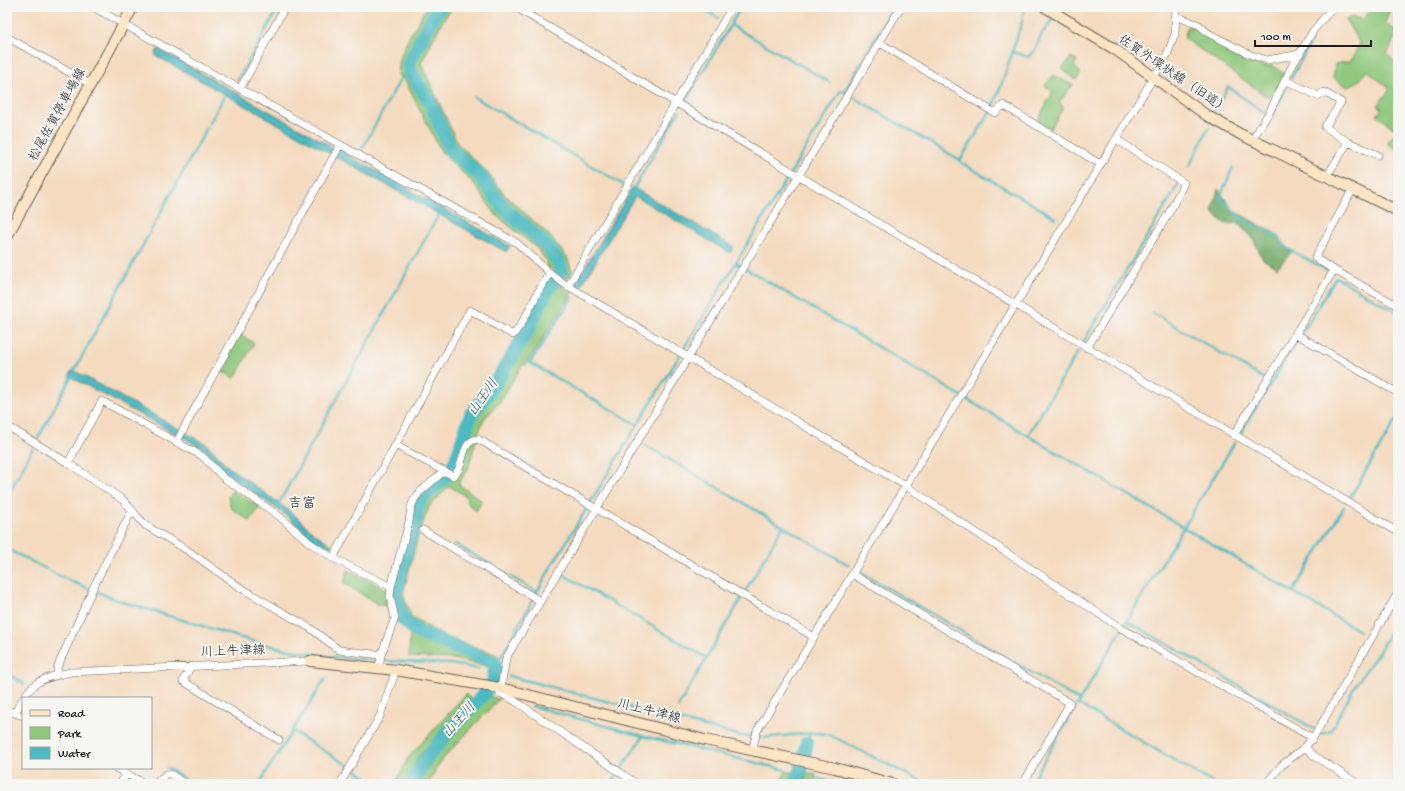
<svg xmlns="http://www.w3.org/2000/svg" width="1405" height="791" viewBox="0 0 1405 791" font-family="'Gochi Hand','Klee One',sans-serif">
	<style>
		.green { fill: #8fc87b; stroke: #56724c }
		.forest { fill: #73ac6b; stroke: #486444 }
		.water { fill: #4cbac1; stroke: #346b6e }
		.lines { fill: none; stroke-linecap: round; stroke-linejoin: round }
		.stream { stroke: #4cbac1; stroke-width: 2.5 }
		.river { stroke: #4cbac1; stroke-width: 14 }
		.street-casing { stroke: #685f55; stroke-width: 8 }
		.secondary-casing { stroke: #685f55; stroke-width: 12 }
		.street { stroke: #fff; stroke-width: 7 }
		.secondary { stroke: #fce5c4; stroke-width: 10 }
		.labels { text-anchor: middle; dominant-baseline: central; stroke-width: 4; stroke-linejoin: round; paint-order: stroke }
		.street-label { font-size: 13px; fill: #1c1c1c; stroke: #f6f6f2 }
		.water-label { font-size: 14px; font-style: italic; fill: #2f5b5e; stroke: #f6f6f2 }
		.neighbourhood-label { font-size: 14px; fill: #1c1c1c; stroke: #f6f6f2 }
	</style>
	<rect width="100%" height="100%" fill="#f6f6f2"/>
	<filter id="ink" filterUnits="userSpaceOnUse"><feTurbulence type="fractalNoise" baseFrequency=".025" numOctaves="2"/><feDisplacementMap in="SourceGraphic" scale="8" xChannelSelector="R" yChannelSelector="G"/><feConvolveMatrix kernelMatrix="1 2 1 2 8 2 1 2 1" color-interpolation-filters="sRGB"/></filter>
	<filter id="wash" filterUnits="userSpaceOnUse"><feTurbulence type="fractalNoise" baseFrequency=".012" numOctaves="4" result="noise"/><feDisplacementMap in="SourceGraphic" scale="16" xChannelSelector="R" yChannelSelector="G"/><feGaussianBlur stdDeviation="0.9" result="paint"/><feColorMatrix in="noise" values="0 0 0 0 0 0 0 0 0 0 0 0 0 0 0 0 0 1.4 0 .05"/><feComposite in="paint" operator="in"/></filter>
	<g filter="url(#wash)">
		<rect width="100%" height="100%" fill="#f4dbbf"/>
		<path class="green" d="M427,7H435L407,61L408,71L427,102L448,150L475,176L500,209L546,248L556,264V273L546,265V261L538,249L497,216L473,183L442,153L404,79L398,75L400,58L408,39Z
			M445,7H453L442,22L421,63L458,144L486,171L504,194L548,234L567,257L572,271L568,279L564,276L563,261L546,239L506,206L483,175L453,149L433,102L415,72L414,61L436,18Z
			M1374,7H1391L1385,23L1398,32L1387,54L1398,65V151L1387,143L1397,131L1377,115L1382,109L1377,106L1390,89L1367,70L1360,80L1347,87L1333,78L1335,64L1350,61L1360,44L1346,20L1351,17L1363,19Z
			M1187,27H1196L1206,35L1230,47L1231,53L1263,66H1273L1286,75L1277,91L1273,92L1269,98L1184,38Z
			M1071,57L1077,60L1074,66L1081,73L1076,80L1062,69Z
			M1053,75L1073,85L1060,101L1063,108L1050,129L1037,122L1053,91L1045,86Z
			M558,283L572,293L526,365L523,364L499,403L484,419L478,434L468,469L458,484L482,501L476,511L467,503L466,496L449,486L429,507L419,533L403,594L411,616L443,636L498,655L495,660L428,633L406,618L398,594L422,500L445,481L455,471L474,414L493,392L532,330L550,292Z
			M239,334L254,343L235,378L219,370Z
			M232,491L260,507L250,521L231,508L228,497Z
			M348,570L386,589L388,606L379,605L344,583Z
			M410,631L438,647L488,663L490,667L453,659L409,657Z
			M466,694L470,698L418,757L405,784H395L408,758Z
			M489,696L499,699L441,761L428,784H417C431,753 466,721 489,696Z
			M786,772H793L789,784H778Z
			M808,773H816L814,784H803Z"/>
		<path class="forest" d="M1218,189L1234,211L1278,235L1291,253L1277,268L1263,259L1252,237L1237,223L1225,224L1212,212Z"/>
		<path class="water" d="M158,49L510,246L506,252L155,55Z
			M633,187L634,188L734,247L730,253L635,196L580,288L575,284Z
			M73,370L208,445L227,466L291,512L314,533L332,545L329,550L310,538L287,516L223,471L204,449L69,376Z"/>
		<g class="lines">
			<path class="stream" d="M700,7L718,18
				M1060,9L1061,7
				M731,25L829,82
				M1013,52L1028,57L1035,50L1042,33L1053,20
				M1291,79L1311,41
				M237,81L279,7
				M844,92L893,7
				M474,97L622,184
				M685,102L741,7
				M1214,112L1228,87L1265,113
				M1272,116L1287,87
				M362,149L402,76
				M960,160L962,163L1056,218
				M1189,167L1209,127
				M1233,167L1220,198L1245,221L1279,237L1285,247L1328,271
				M634,188L679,111
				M736,263L1359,631
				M572,298L530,363L638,425
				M1153,313L1263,378
				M1302,333L1336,277L1398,313
				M1084,341L1178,185
				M74,371L225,95
				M1240,434L1297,341
				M1028,435L1079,350
				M37,440L71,377
				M645,445L849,565
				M7,497L33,448
				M1349,499L1398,417
				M279,503L439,214
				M455,544L537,592
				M7,549L68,580L117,600L255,642L289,650L334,657L388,661L452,664L478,669
				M862,573L1080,701
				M564,575L707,658
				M745,592L783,526
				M1293,592L1344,507
				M1127,621L1235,442
				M1392,659L1398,663
				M496,666L551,567L841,90L960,160L989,114L1000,89L1022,22L1024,7
				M7,673L24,684
				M509,676L741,736L762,738L811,733
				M1078,704L1215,784
				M532,706L643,736L786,770
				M678,707L741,599
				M292,731L378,784
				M807,743V738L811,733H819L830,735L926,784
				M167,768L193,784
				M621,769L643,736
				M815,778L841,784
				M126,784V783
				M259,784L325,679
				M611,784L617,775
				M1030,784L1127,621L1323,734L1331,731L1356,684L1379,652L1398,616"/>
			<path class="river" d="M412,784L422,764L447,733L483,695L493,681L496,666L492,662L417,632L402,618L395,594L420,499L445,477L456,460L471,414L491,390L528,330L547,290L561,274L560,264L547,246L503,207L479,175L450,149L430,102L412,74L409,63L434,15L440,7
				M795,784L801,771L807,743"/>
		</g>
	</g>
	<g filter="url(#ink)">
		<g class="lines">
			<defs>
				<path id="street" d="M93,7L517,243L550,273L563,283L906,486L1119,627L1313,738
					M515,7L1398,532
					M1176,16L1199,25L1208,33L1251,55L1267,60L1300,54
					M7,37L90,84
					M880,43L995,113L1003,105L1100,164
					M1285,80L1318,96L1324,92L1341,102L1325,127L1348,142L1378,155
					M240,89L285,7
					M1252,140L1270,111L1292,66L1313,31L1333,7
					M1327,176L1348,142
					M1334,270L1398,306
					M568,286L732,7
					M1296,334L1398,393
					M1087,348L1170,211L1184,183L1116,139
					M7,426L68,463L123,500L145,525L187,550L241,588L310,628L339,650L381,655
					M1234,435L1334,270L1315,258L1353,189
					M176,443L340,145
					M395,445L453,476C466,468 459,441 478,439L814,637
					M68,463L102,401L202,456L224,478L279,516L310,543L333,558L391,587L390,596L395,618L381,655L379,668
					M423,530L540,601
					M333,558L470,310L513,335C529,317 535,292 550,273
					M852,574L1070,703L1023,784
					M391,587L409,522L411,507L414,500L420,492L444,471
					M191,666L183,681L279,740
					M58,675L57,668L94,586L129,516L133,511
					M7,710L23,716
					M15,713C30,682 38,679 71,672L310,661
					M1305,747L1313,755L1358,784
					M752,751L757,731L1167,55L1175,34L1176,7
					M115,768L146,784
					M120,784L126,774
					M155,784L166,774H170L185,784
					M340,784L380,716L396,670
					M637,784L515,701L500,693L506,658L901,7
					M1266,784L1281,766L1305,747L1313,738L1398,593"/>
				<path id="secondary" d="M1045,7L1116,50L1206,115L1240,134L1398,211
					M7,236L133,7
					M310,661L396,670L500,688L705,740L835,768L893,784"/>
			</defs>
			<use href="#street" class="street-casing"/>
			<use href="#secondary" class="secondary-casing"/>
			<use href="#street" class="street"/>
			<use href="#secondary" class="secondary"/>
		</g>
	</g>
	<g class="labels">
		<g class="street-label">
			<text transform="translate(1173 75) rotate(34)">佐賀外環状線（旧道）</text>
			<text transform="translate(58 115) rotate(-61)">松尾佐賀停車場線</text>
			<text transform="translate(233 652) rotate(-2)">川上牛津線</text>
			<text transform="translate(649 712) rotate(14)">川上牛津線</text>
		</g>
		<g class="water-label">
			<text transform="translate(484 398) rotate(-55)">山王川</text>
			<text transform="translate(460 721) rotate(-48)">山王川</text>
		</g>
		<g class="neighbourhood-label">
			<text x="302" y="504">吉富</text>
		</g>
	</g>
	<rect width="1405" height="791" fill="none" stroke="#f6f6f2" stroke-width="24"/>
	<rect x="22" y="697" width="130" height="72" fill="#f6f6f2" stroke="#9f9f9c"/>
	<rect x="30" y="710" width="20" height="6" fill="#fce5c4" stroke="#9f9f9c"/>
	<text x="58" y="717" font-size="12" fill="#1c1c1c">Road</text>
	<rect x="30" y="727" width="20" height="12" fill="#8fc87b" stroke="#9f9f9c"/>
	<text x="58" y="737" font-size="12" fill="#1c1c1c">Park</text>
	<rect x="30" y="747" width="20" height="12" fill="#4cbac1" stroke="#9f9f9c"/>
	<text x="58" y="757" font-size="12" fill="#1c1c1c">Water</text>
	<path d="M1255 40v6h116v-6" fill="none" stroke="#1c1c1c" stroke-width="2"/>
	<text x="1261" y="40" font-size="12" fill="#1c1c1c" stroke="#f6f6f2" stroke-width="3" paint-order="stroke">100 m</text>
</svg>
